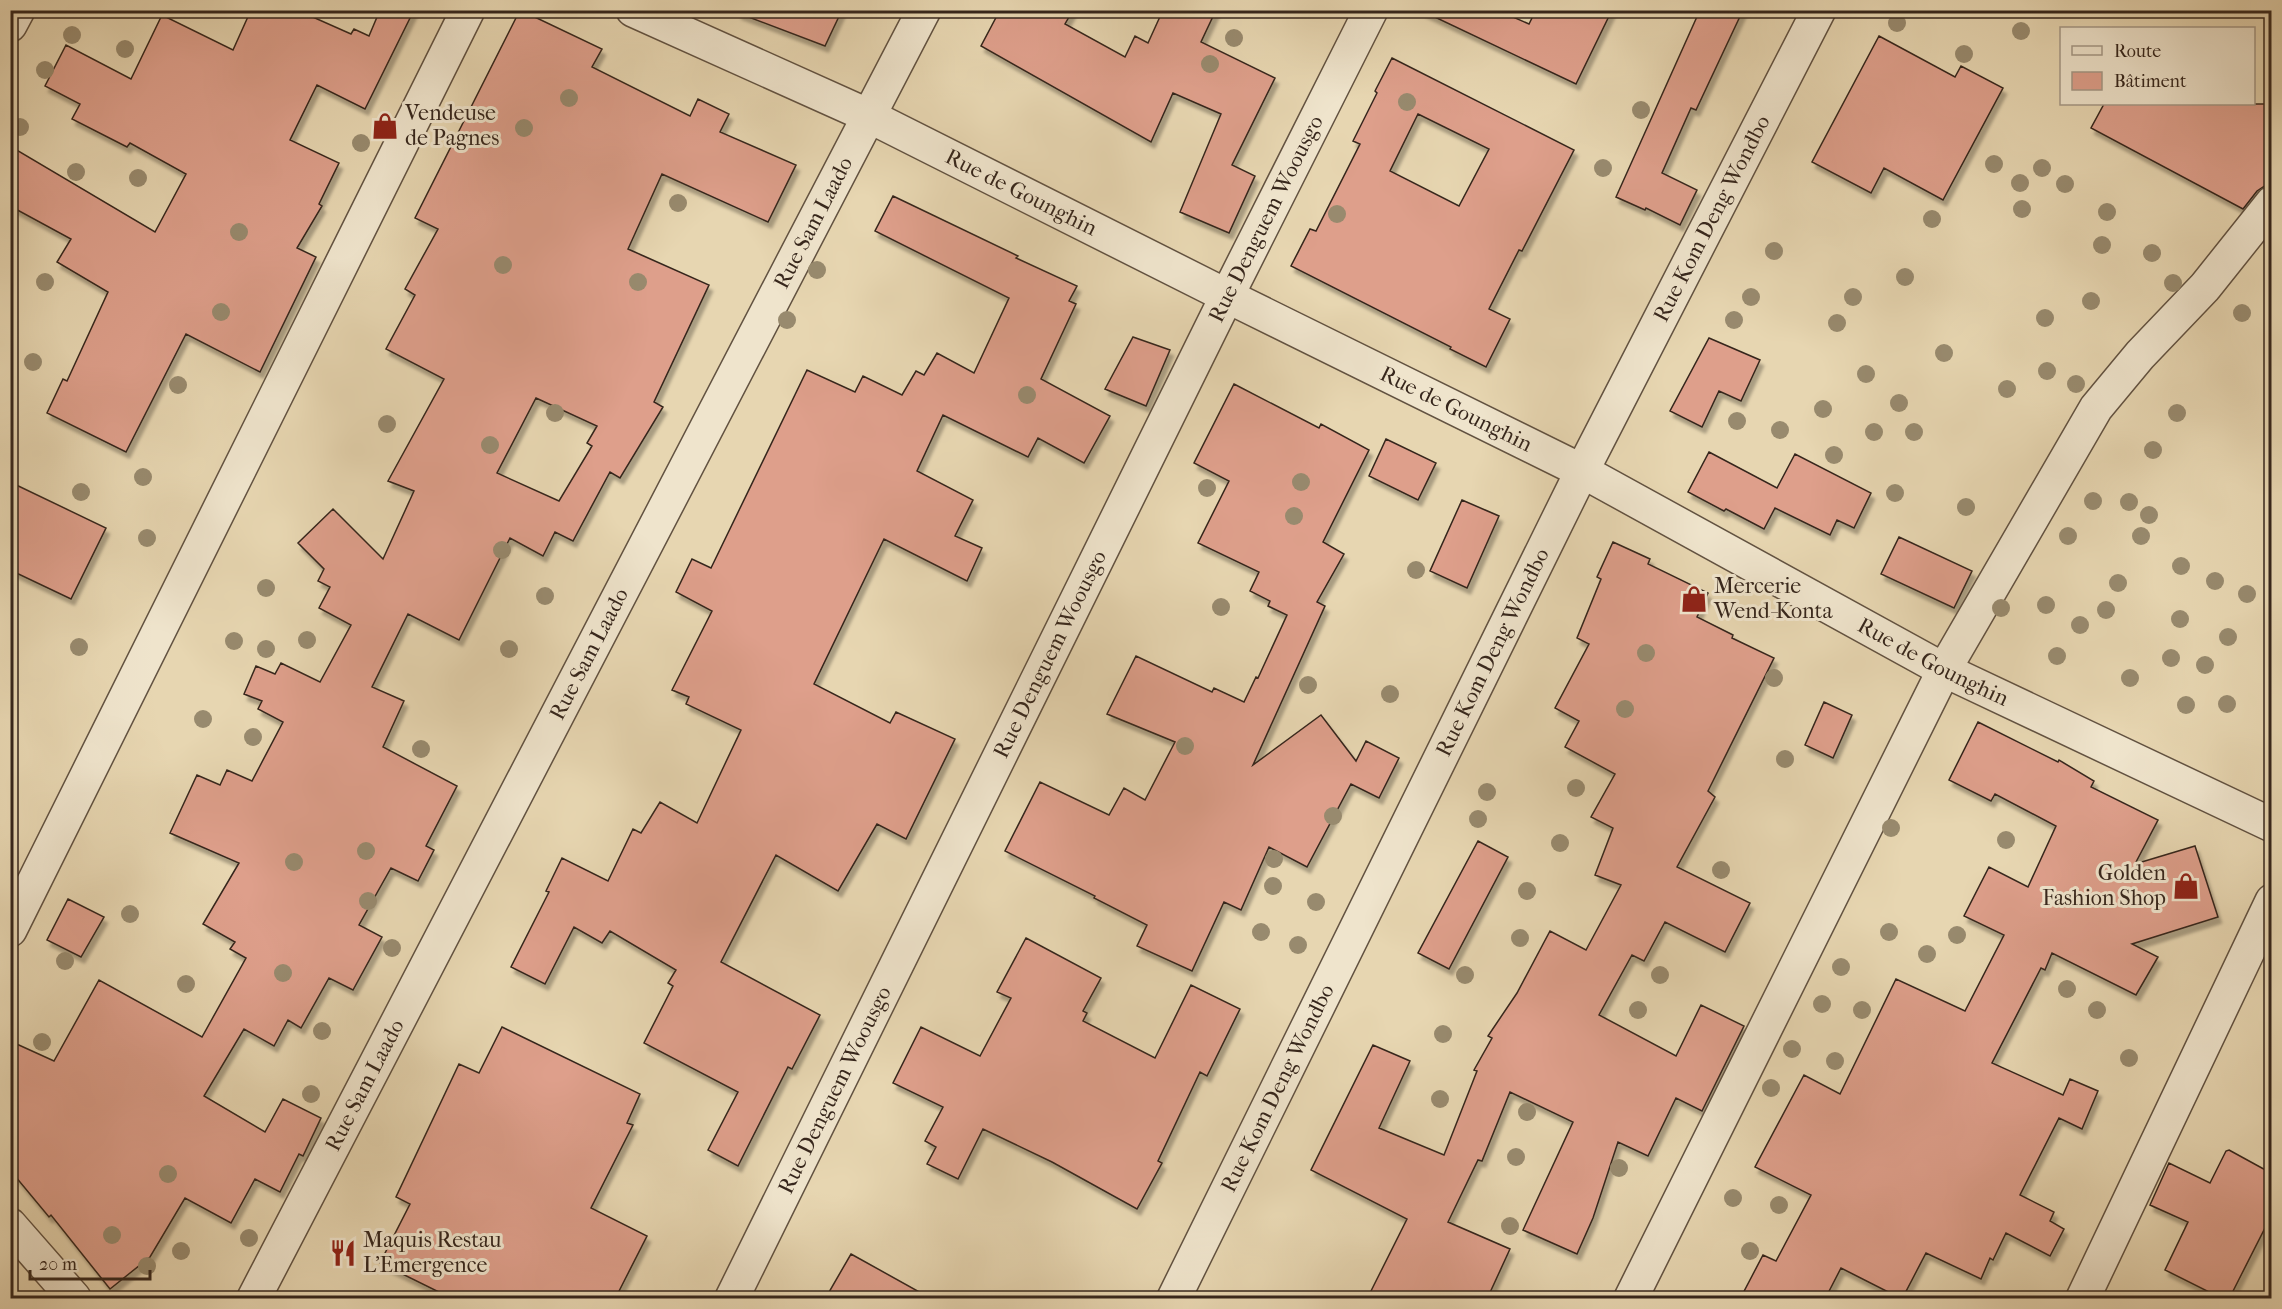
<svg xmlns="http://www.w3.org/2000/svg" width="2282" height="1309" viewBox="0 0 2282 1309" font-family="'IM FELL French Canon',serif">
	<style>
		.building { fill: #de9f8b; stroke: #36261c; stroke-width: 1.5; fill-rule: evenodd; filter: url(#shadow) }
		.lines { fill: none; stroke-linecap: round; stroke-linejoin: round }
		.minor-casing { stroke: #625241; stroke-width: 36 }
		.minor { stroke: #efe4cc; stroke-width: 33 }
		.tree { fill: #988a6e }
		.labels { text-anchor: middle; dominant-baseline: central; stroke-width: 6; stroke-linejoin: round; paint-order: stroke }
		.poi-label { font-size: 22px; fill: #36261c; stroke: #efe4cc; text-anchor: start }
		.street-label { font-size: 22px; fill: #36261c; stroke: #efe4cc }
	</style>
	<defs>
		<filter id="shadow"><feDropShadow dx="3.5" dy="6" stdDeviation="1.5" flood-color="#0004"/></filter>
	</defs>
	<rect width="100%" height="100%" fill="#e7d6b1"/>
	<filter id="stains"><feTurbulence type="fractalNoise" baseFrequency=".00333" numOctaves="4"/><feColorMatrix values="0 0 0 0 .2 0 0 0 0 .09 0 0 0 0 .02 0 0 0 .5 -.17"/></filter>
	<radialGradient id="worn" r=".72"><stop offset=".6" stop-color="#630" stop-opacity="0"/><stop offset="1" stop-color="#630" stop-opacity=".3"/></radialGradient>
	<path class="building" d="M251,10H297L351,34L354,29L369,36L380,10H414L365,109L317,85L290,140L339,163L319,204L322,206L297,248L316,257L260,372L186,334L126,452L47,413L63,379L67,381L108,292L57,262L71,239L10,206V146L155,232L186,174L130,143L127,147L72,119L80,104L45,86L66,45L131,79L162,15L233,50Z
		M520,10L602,49L592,67L690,116L698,99L729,114L720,132L796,165L768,222L662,174L628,249L709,285L654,402L663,407L620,478L610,472L573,541L555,532L543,556L510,538L459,640L408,614L372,687L404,701L383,747L457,786L426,846L434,850L418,881L391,868L359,925L382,937L353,990L329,978L301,1028L288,1020L274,1046L244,1029L204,1096L265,1132L283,1099L321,1118L303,1156L299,1154L280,1192L255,1179L231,1223L185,1198L150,1257L110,1289L51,1215L49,1217L10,1170V1041L54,1061L99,980L202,1037L246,958L230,949L235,942L203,924L239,863L170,833L197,775L220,785L227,770L252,781L283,722L258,709L262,701L244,694L256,666L275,674L281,663L320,682L351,625L319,608L330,587L318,581L324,569L298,543L333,509L383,559L414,491L388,481L444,379L386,349L415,295L405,289L438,229L415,218ZM536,398L597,426L587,443L592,446L559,501L497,473Z
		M739,10H842L825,46L738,13Z
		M1000,10H1073L1065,24L1125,57L1135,36L1148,43L1163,10H1216L1201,42L1275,78L1232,165L1255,176L1229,233L1180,212L1221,114L1173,93L1151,142L981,46Z
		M1420,10H1497L1529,24L1536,10H1612L1576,84Z
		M1700,10H1743L1696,110L1691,108L1662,173L1697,190L1680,225L1646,208L1645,210L1616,197Z
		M1879,36L1955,77L1961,66L2003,88L1943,200L1884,168L1871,193L1812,162Z
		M1392,58L1574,150L1522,251L1519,250L1489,309L1510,319L1486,367L1450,349L1451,347L1291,266L1310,229L1316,231L1360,144L1353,141L1377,93L1375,91ZM1418,114L1489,149L1459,206L1390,171Z
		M2104,104H2271V176L2266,185L2257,191L2243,209L2091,128Z
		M893,196L1018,256L1016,258L1077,286L1069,301L1076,304L1041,379L1110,416L1084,463L1038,438L1028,457L943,415L917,471L973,500L955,536L982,548L967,581L884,539L814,684L890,723L896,712L955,739L906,839L877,824L838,891L776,855L721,962L820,1015L792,1069L788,1067L738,1166L708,1150L738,1092L644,1043L673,986L668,983L676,970L610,931L602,943L574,927L545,984L511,967L549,892L546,891L562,858L608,881L633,829L641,833L660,802L697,823L741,730L686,704L689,697L672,690L712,611L676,592L692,559L711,568L807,370L855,392L863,376L902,395L916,371L924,375L937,353L974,373L1009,298L875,231Z
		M1133,337L1170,350L1146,406L1105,389Z
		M1709,338L1760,360L1741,401L1719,391L1702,427L1670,411Z
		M1234,384L1319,428L1321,424L1369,450L1323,542L1344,554L1317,602L1325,606L1253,765L1321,715L1356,761L1366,741L1399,758L1379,798L1351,784L1307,867L1269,847L1241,910L1224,902L1192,971L1137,946L1147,925L1094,898L1095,896L1005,851L1040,782L1109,815L1124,788L1145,800L1175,742L1107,714L1136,656L1212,692L1214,688L1244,702L1256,677L1258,678L1287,615L1268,606L1270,601L1250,591L1259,572L1198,543L1229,481L1194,463Z
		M1386,439L1436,463L1418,500L1369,476Z
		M1709,452L1777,488L1795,454L1871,493L1854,528L1837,520L1830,535L1775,508L1764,529L1726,509L1724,511L1688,492Z
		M10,482L106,528L71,599L10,570Z
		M1462,500L1499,516L1467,588L1430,571Z
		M1899,537L1972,571L1954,608L1881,574Z
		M1613,542L1650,559L1648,564L1708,593L1697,617L1733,635L1732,638L1774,658L1708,791L1715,797L1677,867L1750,903L1725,952L1665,922L1644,961L1632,955L1599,1015L1676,1056L1701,1005L1744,1026L1702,1111L1676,1098L1648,1156L1618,1142L1593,1218L1577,1254L1523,1230L1573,1122L1510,1092L1482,1161L1478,1160L1448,1222L1510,1249L1487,1299H1367L1407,1219L1311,1170L1373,1045L1410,1061L1379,1128L1444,1155L1477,1071L1474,1070L1492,1038L1488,1036L1517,993L1550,931L1586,950L1621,885L1595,875L1613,828L1591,817L1615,774L1565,747L1579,721L1555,708L1589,644L1577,638L1601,579L1597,577Z
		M1824,702L1852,715L1833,758L1805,745Z
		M1978,722L2058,762L2059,760L2094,781L2091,787L2158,820L2135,864L2195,846L2218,917L2132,944L2158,957L2136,995L2052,953L2045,970L2041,968L1992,1063L2063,1095L2070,1079L2098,1091L2082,1129L2059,1118L2020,1195L2054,1212L2050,1221L2064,1229L2050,1256L2006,1233L1993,1260L1990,1258L1981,1279L1926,1253L1902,1299L1841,1268L1825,1299H1740L1763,1255L1776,1261L1811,1195L1755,1167L1804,1075L1840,1094L1896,979L1965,1011L2004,935L1964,916L1989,867L2028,887L2056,826L1995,794L1991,801L1949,780Z
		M1478,841L1508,857L1449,969L1418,953Z
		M68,899L104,917L81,957L47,940Z
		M1026,938L1101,978L1083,1011L1087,1013L1083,1021L1155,1058L1191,985L1240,1009L1207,1076L1200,1072L1158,1161L1162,1163L1137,1209L1052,1162L983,1129L958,1179L927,1164L936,1147L925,1141L943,1107L893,1083L921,1027L980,1056L1011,998L997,992Z
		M502,1027L640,1094L627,1123L633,1125L591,1208L647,1236L615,1299H453L380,1263L410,1204L396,1197L459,1064L479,1073Z
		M2229,1150L2271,1173V1216L2229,1299H2223L2165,1270L2188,1222L2150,1205L2169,1163L2210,1183L2226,1151Z
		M851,1254L932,1299H825Z"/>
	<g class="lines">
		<defs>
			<g id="minor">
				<path id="s1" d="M633,10L869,116L1227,296L1582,471L1944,670L2272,825"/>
				<path d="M10,25L18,10"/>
				<path d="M10,930L468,10"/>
				<path d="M10,1225L74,1298"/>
				<path id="s2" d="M254,1298L924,10"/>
				<path id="s3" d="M732,1298L1227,296L1371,10"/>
				<path id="s4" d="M1174,1298L1582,471L1819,10"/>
				<path d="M1631,1298L1944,670L2096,408L2140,355L2205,287L2272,203"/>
				<path d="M2083,1298L2272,901"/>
			</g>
		</defs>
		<use href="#minor" class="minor-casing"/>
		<use href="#minor" class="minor"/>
	</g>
	<g class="tree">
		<circle cx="1897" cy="23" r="9"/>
		<circle cx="2021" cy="31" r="9"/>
		<circle cx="72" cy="35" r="9"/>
		<circle cx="1234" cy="38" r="9"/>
		<circle cx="125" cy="49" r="9"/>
		<circle cx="1964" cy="54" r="9"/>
		<circle cx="1210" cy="64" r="9"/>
		<circle cx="45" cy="70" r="9"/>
		<circle cx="569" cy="98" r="9"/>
		<circle cx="1407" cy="102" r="9"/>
		<circle cx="1641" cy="110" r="9"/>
		<circle cx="20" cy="127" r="9"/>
		<circle cx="524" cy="128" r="9"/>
		<circle cx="361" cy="143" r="9"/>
		<circle cx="1994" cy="164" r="9"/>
		<circle cx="1603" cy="168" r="9"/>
		<circle cx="2042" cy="168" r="9"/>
		<circle cx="76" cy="172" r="9"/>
		<circle cx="138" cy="178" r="9"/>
		<circle cx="2020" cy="183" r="9"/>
		<circle cx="2065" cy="184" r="9"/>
		<circle cx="678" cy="203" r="9"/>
		<circle cx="2022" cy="209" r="9"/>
		<circle cx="2107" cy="212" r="9"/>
		<circle cx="1337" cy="214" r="9"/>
		<circle cx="1932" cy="219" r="9"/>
		<circle cx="239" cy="232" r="9"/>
		<circle cx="2102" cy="245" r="9"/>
		<circle cx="1774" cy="251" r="9"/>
		<circle cx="2152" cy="253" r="9"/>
		<circle cx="503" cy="265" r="9"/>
		<circle cx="817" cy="270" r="9"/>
		<circle cx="1905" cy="277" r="9"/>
		<circle cx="45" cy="282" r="9"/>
		<circle cx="638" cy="282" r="9"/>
		<circle cx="2173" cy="283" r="9"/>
		<circle cx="1751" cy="297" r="9"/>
		<circle cx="1853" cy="297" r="9"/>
		<circle cx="2091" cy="301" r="9"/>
		<circle cx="221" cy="312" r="9"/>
		<circle cx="2242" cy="313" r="9"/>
		<circle cx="2045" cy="318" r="9"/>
		<circle cx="787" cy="320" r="9"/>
		<circle cx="1734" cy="320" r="9"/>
		<circle cx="1837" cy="323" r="9"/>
		<circle cx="1944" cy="353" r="9"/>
		<circle cx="33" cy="362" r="9"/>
		<circle cx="2047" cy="371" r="9"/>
		<circle cx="1866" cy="374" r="9"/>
		<circle cx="2076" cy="384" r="9"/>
		<circle cx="178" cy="385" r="9"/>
		<circle cx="2007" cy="389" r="9"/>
		<circle cx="1027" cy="395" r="9"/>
		<circle cx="1899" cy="403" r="9"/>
		<circle cx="1823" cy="409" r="9"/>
		<circle cx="555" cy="413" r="9"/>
		<circle cx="2177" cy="413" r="9"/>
		<circle cx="1737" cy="421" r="9"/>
		<circle cx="387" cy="424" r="9"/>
		<circle cx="1780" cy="430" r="9"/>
		<circle cx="1874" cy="432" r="9"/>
		<circle cx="1914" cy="432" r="9"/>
		<circle cx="490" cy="445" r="9"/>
		<circle cx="2153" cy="450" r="9"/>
		<circle cx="1834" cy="455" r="9"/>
		<circle cx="143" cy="477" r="9"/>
		<circle cx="1301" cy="482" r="9"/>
		<circle cx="1207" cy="488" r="9"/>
		<circle cx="81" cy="492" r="9"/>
		<circle cx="1895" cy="493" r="9"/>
		<circle cx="2093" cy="501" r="9"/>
		<circle cx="2129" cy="502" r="9"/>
		<circle cx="1966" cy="507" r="9"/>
		<circle cx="2149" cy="515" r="9"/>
		<circle cx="1294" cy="516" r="9"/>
		<circle cx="2068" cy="536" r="9"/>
		<circle cx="2141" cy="536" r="9"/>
		<circle cx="147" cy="538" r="9"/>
		<circle cx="502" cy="550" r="9"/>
		<circle cx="2181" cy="566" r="9"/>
		<circle cx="1416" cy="570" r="9"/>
		<circle cx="2215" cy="581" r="9"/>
		<circle cx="2118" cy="583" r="9"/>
		<circle cx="266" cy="588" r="9"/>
		<circle cx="2247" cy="594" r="9"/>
		<circle cx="545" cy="596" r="9"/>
		<circle cx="2046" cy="605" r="9"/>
		<circle cx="1221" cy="607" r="9"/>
		<circle cx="2001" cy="608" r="9"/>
		<circle cx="2106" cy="610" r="9"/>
		<circle cx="2180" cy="619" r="9"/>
		<circle cx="2080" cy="625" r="9"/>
		<circle cx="2228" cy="637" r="9"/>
		<circle cx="307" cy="640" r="9"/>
		<circle cx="234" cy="641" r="9"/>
		<circle cx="79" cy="647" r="9"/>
		<circle cx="266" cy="649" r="9"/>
		<circle cx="509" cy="649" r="9"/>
		<circle cx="1646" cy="653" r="9"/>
		<circle cx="2057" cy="656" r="9"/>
		<circle cx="2171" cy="658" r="9"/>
		<circle cx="2205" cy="665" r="9"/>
		<circle cx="1774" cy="678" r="9"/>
		<circle cx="2130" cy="678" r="9"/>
		<circle cx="1308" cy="685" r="9"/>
		<circle cx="1390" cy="694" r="9"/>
		<circle cx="2227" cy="704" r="9"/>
		<circle cx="2186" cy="705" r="9"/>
		<circle cx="1625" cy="709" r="9"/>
		<circle cx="203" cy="719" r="9"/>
		<circle cx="253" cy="737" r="9"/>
		<circle cx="1185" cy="746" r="9"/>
		<circle cx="421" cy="749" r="9"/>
		<circle cx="1785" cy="759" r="9"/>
		<circle cx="1576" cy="788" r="9"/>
		<circle cx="1487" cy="792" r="9"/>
		<circle cx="1333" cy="816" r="9"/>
		<circle cx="1478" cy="819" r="9"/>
		<circle cx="1891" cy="828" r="9"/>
		<circle cx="2006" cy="840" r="9"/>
		<circle cx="1560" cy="843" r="9"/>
		<circle cx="366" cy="851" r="9"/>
		<circle cx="1274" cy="859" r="9"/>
		<circle cx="294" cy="862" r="9"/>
		<circle cx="1721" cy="870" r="9"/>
		<circle cx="1273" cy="886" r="9"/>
		<circle cx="1527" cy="891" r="9"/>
		<circle cx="368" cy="901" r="9"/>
		<circle cx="1316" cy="902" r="9"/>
		<circle cx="130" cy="914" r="9"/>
		<circle cx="1261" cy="932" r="9"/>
		<circle cx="1889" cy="932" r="9"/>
		<circle cx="1957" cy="935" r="9"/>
		<circle cx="1520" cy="938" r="9"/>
		<circle cx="1298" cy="945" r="9"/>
		<circle cx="392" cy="948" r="9"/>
		<circle cx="1927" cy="954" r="9"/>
		<circle cx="65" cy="961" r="9"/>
		<circle cx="1841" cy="967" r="9"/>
		<circle cx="283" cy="973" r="9"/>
		<circle cx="1465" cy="975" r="9"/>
		<circle cx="1660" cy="975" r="9"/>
		<circle cx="186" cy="984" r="9"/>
		<circle cx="2067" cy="989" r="9"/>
		<circle cx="1822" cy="1004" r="9"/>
		<circle cx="1638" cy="1010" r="9"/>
		<circle cx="1862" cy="1010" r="9"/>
		<circle cx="2097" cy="1010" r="9"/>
		<circle cx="322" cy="1031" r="9"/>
		<circle cx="1443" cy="1034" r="9"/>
		<circle cx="42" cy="1042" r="9"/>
		<circle cx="1792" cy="1049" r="9"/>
		<circle cx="2129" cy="1058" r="9"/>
		<circle cx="1835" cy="1061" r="9"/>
		<circle cx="1771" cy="1088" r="9"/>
		<circle cx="311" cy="1094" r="9"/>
		<circle cx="1440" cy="1099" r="9"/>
		<circle cx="1527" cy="1112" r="9"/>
		<circle cx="1516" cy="1157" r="9"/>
		<circle cx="1619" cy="1168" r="9"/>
		<circle cx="168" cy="1174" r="9"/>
		<circle cx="1733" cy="1198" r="9"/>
		<circle cx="1779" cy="1205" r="9"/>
		<circle cx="1510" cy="1226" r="9"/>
		<circle cx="112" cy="1235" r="9"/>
		<circle cx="249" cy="1238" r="9"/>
		<circle cx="181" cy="1251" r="9"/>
		<circle cx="1750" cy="1251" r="9"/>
		<circle cx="147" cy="1266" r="9"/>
	</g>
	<defs>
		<symbol id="shop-bare" viewBox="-9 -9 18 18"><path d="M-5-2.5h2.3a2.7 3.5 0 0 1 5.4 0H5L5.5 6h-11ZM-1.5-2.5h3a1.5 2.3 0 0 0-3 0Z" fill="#8f2418" stroke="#efe4cc" stroke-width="2.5" paint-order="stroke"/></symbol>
		<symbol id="restaurant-bare" viewBox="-9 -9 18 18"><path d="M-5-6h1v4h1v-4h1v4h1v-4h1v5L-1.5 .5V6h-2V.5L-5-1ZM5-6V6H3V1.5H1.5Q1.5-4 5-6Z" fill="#8f2418" stroke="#efe4cc" stroke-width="2.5" paint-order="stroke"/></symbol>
	</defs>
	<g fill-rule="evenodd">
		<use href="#shop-bare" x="366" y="107" width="38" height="38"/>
		<use href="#shop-bare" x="1675" y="580" width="38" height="38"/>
		<use href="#shop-bare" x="2167" y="867" width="38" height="38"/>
		<use href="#restaurant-bare" x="324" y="1234" width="38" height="38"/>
	</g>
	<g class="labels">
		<g class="poi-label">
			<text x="405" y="113">Vendeuse<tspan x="405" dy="25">de Pagnes</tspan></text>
			<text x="1714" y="586">Mercerie<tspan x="1714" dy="25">Wend-Konta</tspan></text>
			<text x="2166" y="873" text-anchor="end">Golden<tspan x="2166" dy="25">Fashion Shop</tspan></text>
			<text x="363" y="1240">Maquis Restau<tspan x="363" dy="25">L'Emergence</tspan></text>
		</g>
		<g class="street-label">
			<text stroke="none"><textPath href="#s1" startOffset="429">Rue de Gounghin</textPath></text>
			<text stroke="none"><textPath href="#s3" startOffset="1204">Rue Denguem Woousgo</textPath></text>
			<text stroke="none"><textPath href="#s4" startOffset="1206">Rue Kom Deng Wondbo</textPath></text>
			<text stroke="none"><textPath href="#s2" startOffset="1212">Rue Sam Laado</textPath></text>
			<text stroke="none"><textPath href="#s1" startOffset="915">Rue de Gounghin</textPath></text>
			<text stroke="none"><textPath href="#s4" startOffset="720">Rue Kom Deng Wondbo</textPath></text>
			<text stroke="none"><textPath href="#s3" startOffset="718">Rue Denguem Woousgo</textPath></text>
			<text stroke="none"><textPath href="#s2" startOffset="726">Rue Sam Laado</textPath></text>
			<text stroke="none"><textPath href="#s1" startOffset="1455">Rue de Gounghin</textPath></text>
			<text stroke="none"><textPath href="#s2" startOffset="240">Rue Sam Laado</textPath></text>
			<text stroke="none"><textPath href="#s4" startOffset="234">Rue Kom Deng Wondbo</textPath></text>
			<text stroke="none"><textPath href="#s3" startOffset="232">Rue Denguem Woousgo</textPath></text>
		</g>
	</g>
	<rect width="2282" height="1309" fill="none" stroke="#e7d6b1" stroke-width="36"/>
	<rect x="12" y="12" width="2258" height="1285" fill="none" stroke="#36261c" stroke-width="3"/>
	<rect x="18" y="18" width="2246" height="1273" fill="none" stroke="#36261c" stroke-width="1.5"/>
	<rect x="2060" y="27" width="195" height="78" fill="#efe4cc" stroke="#a59886" stroke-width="1.5"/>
	<rect x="2072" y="46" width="30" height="9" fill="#efe4cc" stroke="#a59886" stroke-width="1.5"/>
	<text x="2114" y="57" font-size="18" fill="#36261c">Route</text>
	<rect x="2072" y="72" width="30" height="18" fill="#de9f8b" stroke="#a59886" stroke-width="1.5"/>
	<text x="2114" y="87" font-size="18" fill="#36261c">Bâtiment</text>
	<path d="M30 1270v9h120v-9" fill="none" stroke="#36261c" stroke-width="3"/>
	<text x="39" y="1270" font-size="18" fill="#36261c" stroke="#efe4cc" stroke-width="4.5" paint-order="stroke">20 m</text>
	<rect width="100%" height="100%" filter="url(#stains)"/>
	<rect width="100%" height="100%" fill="url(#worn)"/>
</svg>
